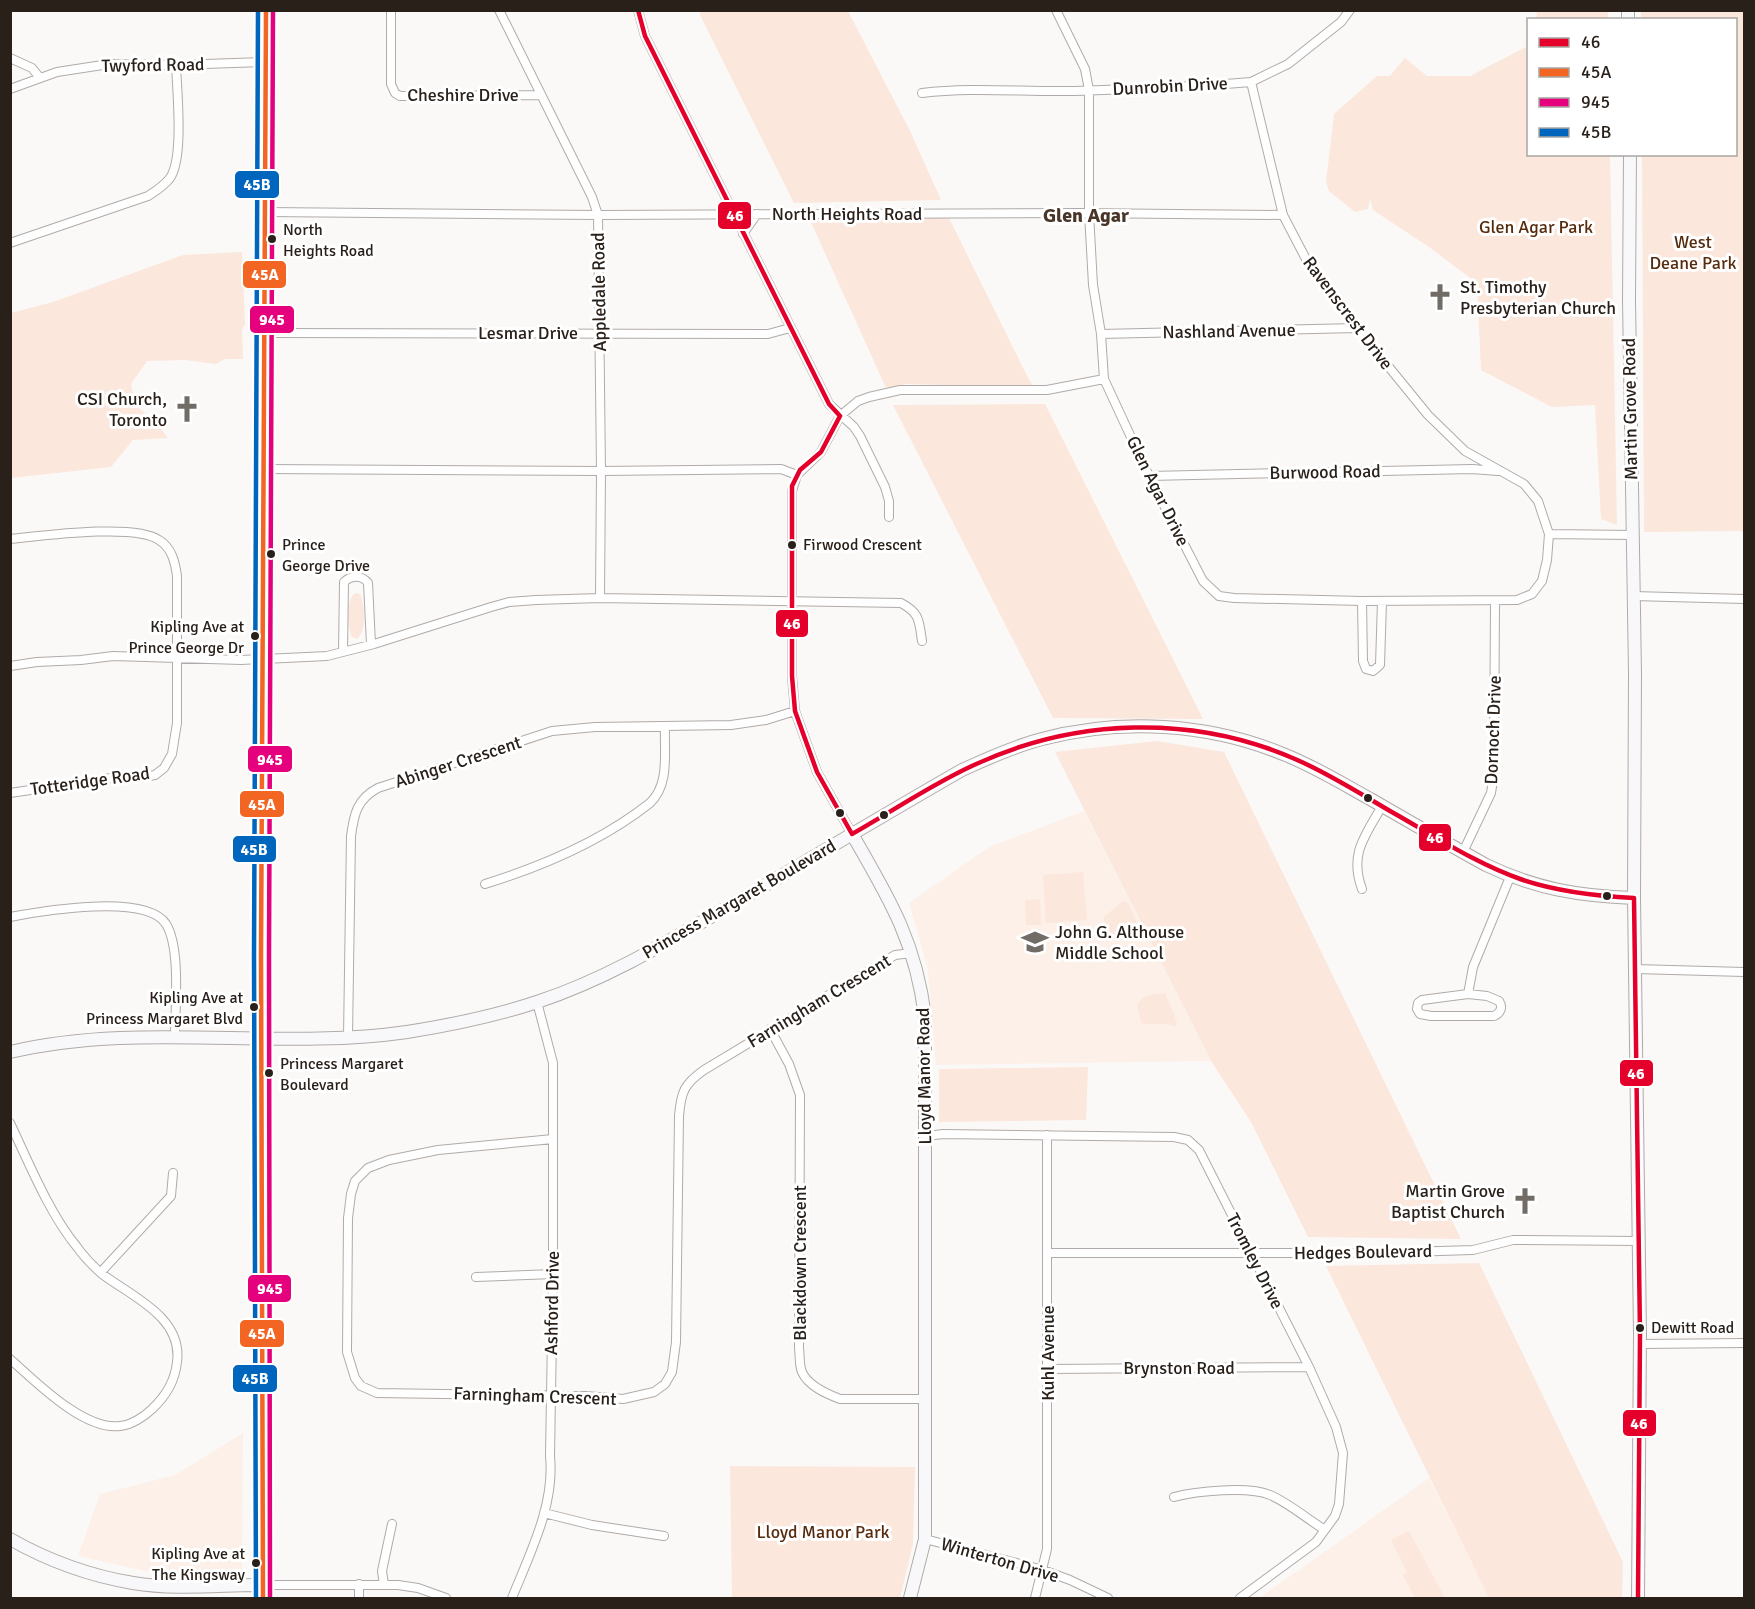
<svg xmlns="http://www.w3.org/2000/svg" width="1755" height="1609" viewBox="0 0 1755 1609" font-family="Signika,sans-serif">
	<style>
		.built { fill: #fcf0e8 }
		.green { fill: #fbe7dc }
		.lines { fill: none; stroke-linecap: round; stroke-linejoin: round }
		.street-casing { stroke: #b0aba8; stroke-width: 10 }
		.secondary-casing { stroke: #b0aba8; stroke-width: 14 }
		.street { stroke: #fefefe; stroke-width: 8 }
		.secondary { stroke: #f8f8fa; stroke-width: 12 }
		.bus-1-casing { stroke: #fff; stroke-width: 9 }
		.bus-2-casing { stroke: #fff; stroke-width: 9 }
		.bus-3-casing { stroke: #fff; stroke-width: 9 }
		.bus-4-casing { stroke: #fff; stroke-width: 9 }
		.bus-1 { stroke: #e4002b; stroke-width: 4.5 }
		.bus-2 { stroke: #f26522; stroke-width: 4.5 }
		.bus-3 { stroke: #e5007d; stroke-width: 4.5 }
		.bus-4 { stroke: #0065bd; stroke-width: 4.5 }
		.bus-dot { fill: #29201a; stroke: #fff; stroke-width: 2 }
		.labels { text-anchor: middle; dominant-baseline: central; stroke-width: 6; stroke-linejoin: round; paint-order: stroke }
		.bus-label { font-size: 16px; fill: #29201a; stroke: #fff; text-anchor: start }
		.street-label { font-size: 18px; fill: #29201a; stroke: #fff }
		.park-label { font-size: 18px; fill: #572b0d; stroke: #fff }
		.poi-label { font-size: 18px; fill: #29201a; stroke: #fff; text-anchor: start }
		.neighbourhood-label { font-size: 20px; font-weight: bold; fill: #4a3529; stroke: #fff }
		.line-badge { stroke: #fff; stroke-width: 2 }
		.badge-label { font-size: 16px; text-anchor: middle; font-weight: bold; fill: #fff }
	</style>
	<rect width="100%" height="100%" fill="#fbf9f7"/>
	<path class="built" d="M1084,811L1211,1061L936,1065L928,970L909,903L989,847Z
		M243,1433L242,1572L155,1573L78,1556L100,1494L175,1475Z
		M1429,1478L1489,1598H1259Z"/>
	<path class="green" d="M699,11H848L911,133L941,200L794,203L700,15Z
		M1550,11H1608V19H1536L1537,12Z
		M1641,11H1744V531L1644,532L1642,155L1736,154V20L1641,19Z
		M1528,46V154L1610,155L1617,525L1601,519L1595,405L1552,407L1481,370L1477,283L1429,247L1373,210L1370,199L1368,209L1355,212L1329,191L1326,182L1334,114L1377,76H1390L1405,58L1427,76H1470Z
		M949,218L1028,378L1034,387L906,384L886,388L810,220Z
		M242,252L245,324L242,330L243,359H225L216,364L184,360L147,361L131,384L135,405L156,422L168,438L133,440L111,467L11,478V313L53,302L183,255Z
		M1045,404L1203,719L1053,718L893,405Z
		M355,593L360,594C365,605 367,631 357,639L352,637C347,628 346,599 355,593Z
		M1157,741L1224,752L1461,1239L1308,1237L1251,1122L1211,1061L1055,752Z
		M1083,872L1087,920L1046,923L1043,875Z
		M1040,899L1041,925H1026L1025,900Z
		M1123,901L1128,903L1139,927L1122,936L1116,937L1105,928L1104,917Z
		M1165,993L1177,1022L1175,1026L1167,1024H1144L1141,1022L1137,1005C1144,994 1154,994 1165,993Z
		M1088,1067L1086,1120L939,1122V1069Z
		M1479,1263L1623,1562L1622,1598H1489L1326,1266Z
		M730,1466L915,1467L913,1544L900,1598H732Z
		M1409,1531L1445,1598H1415L1403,1575L1407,1572L1391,1540Z"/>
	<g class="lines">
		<defs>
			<path id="street" d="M391,10V84L395,93L400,96L541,95
				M499,10L592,197L598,215L601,471L600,598
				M638,10L645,36L829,404L854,427L860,436L885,487L889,501V517
				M1056,10L1085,69L1089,90V213L1093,285L1101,334L1104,379L1149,476L1203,581L1219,596L1234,598L1362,601L1517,600L1532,594L1542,581L1547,560L1549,534L1538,501L1524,484L1465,451L1428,415L1357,328L1307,261L1283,215L1251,82L1288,64L1341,22L1350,10
				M10,58L32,68L40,78
				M10,89L57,72L109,64L176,65L266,62
				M922,93C972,87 1022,92 1073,91C1132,89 1192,87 1251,82
				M266,212L598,215L1079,213L1283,215
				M743,234L757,214
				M10,243L148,196C156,191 164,186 170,178C184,158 177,91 176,65
				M265,333L768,334L790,328
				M1101,334L1357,328
				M263,469L601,471L781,469L797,475
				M1149,476L1472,469L1498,471
				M1549,534L1632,535
				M10,539C41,536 135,523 159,540C172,548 175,562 177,576V723L172,754L164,768L155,775L137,778H111L10,793
				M1633,596L1744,599
				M1362,601L1363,661L1366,669L1373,671L1380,665L1382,601
				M343,652L344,582C352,575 362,575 368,583L371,644
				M10,666L37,662L81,660L113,656L241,660L327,656L374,644L491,607L509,602L536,600L600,598L901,603C920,613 919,621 922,641
				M852,834L817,772L795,711L792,676V491L797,475L821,452L840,416L858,401L869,397L900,390H1047L1104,379
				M1463,852L1491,793L1494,774L1495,601
				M485,884C543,866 602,841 650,803C670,784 664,753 665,727
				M1362,889C1349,854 1365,836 1382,806
				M10,917C42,911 146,893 166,924C181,948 175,1008 175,1037
				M1635,969L1744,972
				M1468,994L1487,996L1499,1001C1503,1007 1501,1013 1494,1016H1431L1420,1014L1417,1009L1418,1003L1422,1000Z
				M1468,994L1473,967L1510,877
				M770,1029L789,1064L800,1095L799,1348C800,1355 799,1365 802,1372C808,1386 827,1394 840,1399H925
				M348,1037L351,836C354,814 357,799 378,788L552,731L595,727L731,725L766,720L795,711
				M10,1123C29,1163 49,1213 77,1247C84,1257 93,1266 102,1274C131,1296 183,1317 177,1362C175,1381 165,1397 152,1409C144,1417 131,1425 120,1426C84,1431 35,1381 10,1359
				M926,1136L943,1134L1174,1137L1188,1140L1199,1150L1309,1367L1336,1427L1343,1453L1339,1504L1335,1516L1316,1542L1240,1598
				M553,1139L438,1150L389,1160L368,1168L355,1181L351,1194L348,1218L347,1352L355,1378L361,1386L377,1393L586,1396L623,1399L654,1392L665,1384L672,1372L676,1342L679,1116C681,1092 684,1084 704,1070L895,955L912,953
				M1049,1253H1375L1473,1250L1513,1240L1639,1241
				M101,1272L171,1196L173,1173
				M476,1277L553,1274
				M1640,1344L1744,1343
				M1048,1369L1309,1367
				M1174,1497C1196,1491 1249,1486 1270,1495C1289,1503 1307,1519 1325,1530
				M544,1513L592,1525L664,1536
				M925,1539L1043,1570L1070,1580L1108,1598
				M263,1585H398L418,1588L446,1598
				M384,1585L382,1571L392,1524
				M359,1598V1584
				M512,1598C530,1553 555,1505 550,1456L553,1274V1063L537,1002
				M1035,1598L1047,1549V1135"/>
			<path id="secondary" d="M1628,10V20
				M1630,154L1629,300L1635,673L1634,898L1640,1334L1638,1598
				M852,834C889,898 916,942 925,1017V1539L910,1598
				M10,1052C141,1021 276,1051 407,1032C451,1025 495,1016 537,1002C616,976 687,930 759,889C827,849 894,809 962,770C988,758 1015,746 1042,739C1121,718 1208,723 1283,754C1314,766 1343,784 1372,800C1410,822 1448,844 1486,865C1536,889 1579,896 1634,898
				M10,1539C47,1560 91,1576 133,1583C175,1590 220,1585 263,1585
				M263,1598L261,954L266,10"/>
		</defs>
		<use href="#street" class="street-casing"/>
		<use href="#secondary" class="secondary-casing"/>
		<use href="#street" class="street"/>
		<use href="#secondary" class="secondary"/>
		<defs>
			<path id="bus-1" d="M638,10L645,36L829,404L840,416
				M840,416L821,452L800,470L792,486V676L795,711L817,772L852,834
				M852,834C893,811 932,784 974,765C1075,718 1193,714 1295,759C1328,773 1359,793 1390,811C1433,835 1476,864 1523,880C1559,892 1596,896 1634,898
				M1634,898L1640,1334L1638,1598"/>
			<path id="bus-2" d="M263,1598L261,954L266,10"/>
			<path id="bus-3" d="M270,1598L269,954L273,10"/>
			<path id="bus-4" d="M256,1598L254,954L258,10"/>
		</defs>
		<use href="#bus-1" class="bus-1-casing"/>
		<use href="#bus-2" class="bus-2-casing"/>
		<use href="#bus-3" class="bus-3-casing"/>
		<use href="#bus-4" class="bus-4-casing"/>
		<use href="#bus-1" class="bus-1"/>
		<use href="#bus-2" class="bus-2"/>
		<use href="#bus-3" class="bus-3"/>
		<use href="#bus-4" class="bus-4"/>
	</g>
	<defs>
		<symbol id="church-bare" viewBox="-9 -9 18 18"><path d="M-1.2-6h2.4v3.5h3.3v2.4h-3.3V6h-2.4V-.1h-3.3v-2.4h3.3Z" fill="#726c67" stroke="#fff" stroke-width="2.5" paint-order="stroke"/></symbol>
		<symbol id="school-bare" viewBox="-9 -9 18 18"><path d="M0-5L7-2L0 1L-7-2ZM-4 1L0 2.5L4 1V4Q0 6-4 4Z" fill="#726c67" stroke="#fff" stroke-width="2.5" paint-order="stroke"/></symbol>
	</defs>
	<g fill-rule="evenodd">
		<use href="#church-bare" x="1421" y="278" width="38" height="38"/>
		<use href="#church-bare" x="168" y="390" width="38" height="38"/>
		<use href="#school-bare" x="1016" y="923" width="38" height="38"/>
		<use href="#church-bare" x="1506" y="1182" width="38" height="38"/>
	</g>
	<g class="bus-dot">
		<circle cx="272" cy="239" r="5"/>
		<circle cx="792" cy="545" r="5"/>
		<circle cx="271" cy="554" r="5"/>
		<circle cx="255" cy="636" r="5"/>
		<circle cx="1368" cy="798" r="5"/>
		<circle cx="840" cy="813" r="5"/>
		<circle cx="884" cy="815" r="5"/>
		<circle cx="1607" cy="896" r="5"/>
		<circle cx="254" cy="1007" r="5"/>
		<circle cx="269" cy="1073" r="5"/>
		<circle cx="1640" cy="1328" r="5"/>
		<circle cx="256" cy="1563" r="5"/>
	</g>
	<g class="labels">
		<g class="bus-label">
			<text x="283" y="230">North<tspan x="283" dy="21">Heights Road</tspan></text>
			<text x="282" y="545">Prince<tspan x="282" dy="21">George Drive</tspan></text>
			<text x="803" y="545">Firwood Crescent</text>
			<text x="244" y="627" text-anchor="end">Kipling Ave at<tspan x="244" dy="21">Prince George Dr</tspan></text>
			<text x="243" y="998" text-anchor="end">Kipling Ave at<tspan x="243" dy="21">Princess Margaret Blvd</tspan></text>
			<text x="280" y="1064">Princess Margaret<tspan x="280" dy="21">Boulevard</tspan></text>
			<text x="1651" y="1328">Dewitt Road</text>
			<text x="245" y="1554" text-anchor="end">Kipling Ave at<tspan x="245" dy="21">The Kingsway</tspan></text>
		</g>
		<g class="street-label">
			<text transform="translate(153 65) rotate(-1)">Twyford Road</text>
			<text transform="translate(1170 86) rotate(-3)">Dunrobin Drive</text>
			<text x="463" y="95">Cheshire Drive</text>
			<text x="847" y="214">North Heights Road</text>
			<text transform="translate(599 292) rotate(-91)">Appledale Road</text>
			<text transform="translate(1348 313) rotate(53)">Ravenscrest Drive</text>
			<text transform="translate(1229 331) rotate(-1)">Nashland Avenue</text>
			<text x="528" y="333">Lesmar Drive</text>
			<text transform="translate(1630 409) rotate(-91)">Martin Grove Road</text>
			<text transform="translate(1325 472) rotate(-1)">Burwood Road</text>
			<text transform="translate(1158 491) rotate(64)">Glen Agar Drive</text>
			<text transform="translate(1493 730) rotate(-88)">Dornoch Drive</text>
			<text transform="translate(458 762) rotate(-18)">Abinger Crescent</text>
			<text transform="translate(90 781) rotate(-8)">Totteridge Road</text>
			<text transform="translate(739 899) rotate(-30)">Princess Margaret Boulevard</text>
			<text transform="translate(819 1001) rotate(-31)">Farningham Crescent</text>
			<text transform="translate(924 1076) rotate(-91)">Lloyd Manor Road</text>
			<text transform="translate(1363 1252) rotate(-1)">Hedges Boulevard</text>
			<text transform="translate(1255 1261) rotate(63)">Tromley Drive</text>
			<text transform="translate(800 1263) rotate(-90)">Blackdown Crescent</text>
			<text transform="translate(552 1303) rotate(-89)">Ashford Drive</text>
			<text transform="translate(1048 1353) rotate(-90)">Kuhl Avenue</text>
			<text x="1179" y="1368">Brynston Road</text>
			<text transform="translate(535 1396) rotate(2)">Farningham Crescent</text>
			<text transform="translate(1000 1560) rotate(16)">Winterton Drive</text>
		</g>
		<g class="park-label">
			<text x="1536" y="227">Glen Agar Park</text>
			<text x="1693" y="242">West<tspan x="1693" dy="21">Deane Park</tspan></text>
			<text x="823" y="1532">Lloyd Manor Park</text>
		</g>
		<g class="poi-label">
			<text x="1460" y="287">St. Timothy<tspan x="1460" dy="21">Presbyterian Church</tspan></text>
			<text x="167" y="399" text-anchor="end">CSI Church,<tspan x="167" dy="21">Toronto</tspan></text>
			<text x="1055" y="932">John G. Althouse<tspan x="1055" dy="21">Middle School</tspan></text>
			<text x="1505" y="1191" text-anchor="end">Martin Grove<tspan x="1505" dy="21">Baptist Church</tspan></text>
		</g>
		<g class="neighbourhood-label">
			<text x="1086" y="215">Glen Agar</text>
		</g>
	</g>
	<g class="line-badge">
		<rect x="234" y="170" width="46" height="29" rx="6" fill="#0065bd"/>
		<rect x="717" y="201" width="35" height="29" rx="6" fill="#e4002b"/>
		<rect x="242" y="260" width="45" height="29" rx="6" fill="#f26522"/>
		<rect x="249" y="305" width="46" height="29" rx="6" fill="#e5007d"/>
		<rect x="775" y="609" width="34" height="29" rx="6" fill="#e4002b"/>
		<rect x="247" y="745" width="46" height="28" rx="6" fill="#e5007d"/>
		<rect x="239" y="790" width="46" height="28" rx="6" fill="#f26522"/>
		<rect x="1418" y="823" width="34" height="29" rx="6" fill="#e4002b"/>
		<rect x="232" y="835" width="45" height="28" rx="6" fill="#0065bd"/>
		<rect x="1619" y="1059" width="35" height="28" rx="6" fill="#e4002b"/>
		<rect x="247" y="1274" width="45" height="29" rx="6" fill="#e5007d"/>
		<rect x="239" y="1319" width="46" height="29" rx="6" fill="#f26522"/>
		<rect x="232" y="1364" width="46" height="29" rx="6" fill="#0065bd"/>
		<rect x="1622" y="1409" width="35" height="28" rx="6" fill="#e4002b"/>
	</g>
	<g class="badge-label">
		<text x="257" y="190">45B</text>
		<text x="735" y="221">46</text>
		<text x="265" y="280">45A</text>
		<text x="272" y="325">945</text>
		<text x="792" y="629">46</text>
		<text x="270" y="765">945</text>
		<text x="262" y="810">45A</text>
		<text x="1435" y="843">46</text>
		<text x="254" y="855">45B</text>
		<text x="1636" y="1079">46</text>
		<text x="270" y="1294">945</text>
		<text x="262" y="1339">45A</text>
		<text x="255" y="1384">45B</text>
		<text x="1639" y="1429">46</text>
	</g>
	<rect width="1755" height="1609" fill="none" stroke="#29201a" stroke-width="24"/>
	<rect x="1527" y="18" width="210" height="138" fill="#ffffff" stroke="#a9a6a3" stroke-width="1.5"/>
	<rect x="1539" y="38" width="30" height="9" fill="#e4002b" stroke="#a9a6a3" stroke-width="1.5"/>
	<text x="1581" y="48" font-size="18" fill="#29201a">46</text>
	<rect x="1539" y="68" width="30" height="9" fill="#f26522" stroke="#a9a6a3" stroke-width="1.5"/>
	<text x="1581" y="78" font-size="18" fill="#29201a">45A</text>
	<rect x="1539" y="98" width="30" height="9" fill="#e5007d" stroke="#a9a6a3" stroke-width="1.5"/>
	<text x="1581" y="108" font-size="18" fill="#29201a">945</text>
	<rect x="1539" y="128" width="30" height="9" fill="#0065bd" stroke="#a9a6a3" stroke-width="1.5"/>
	<text x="1581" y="138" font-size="18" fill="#29201a">45B</text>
</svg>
